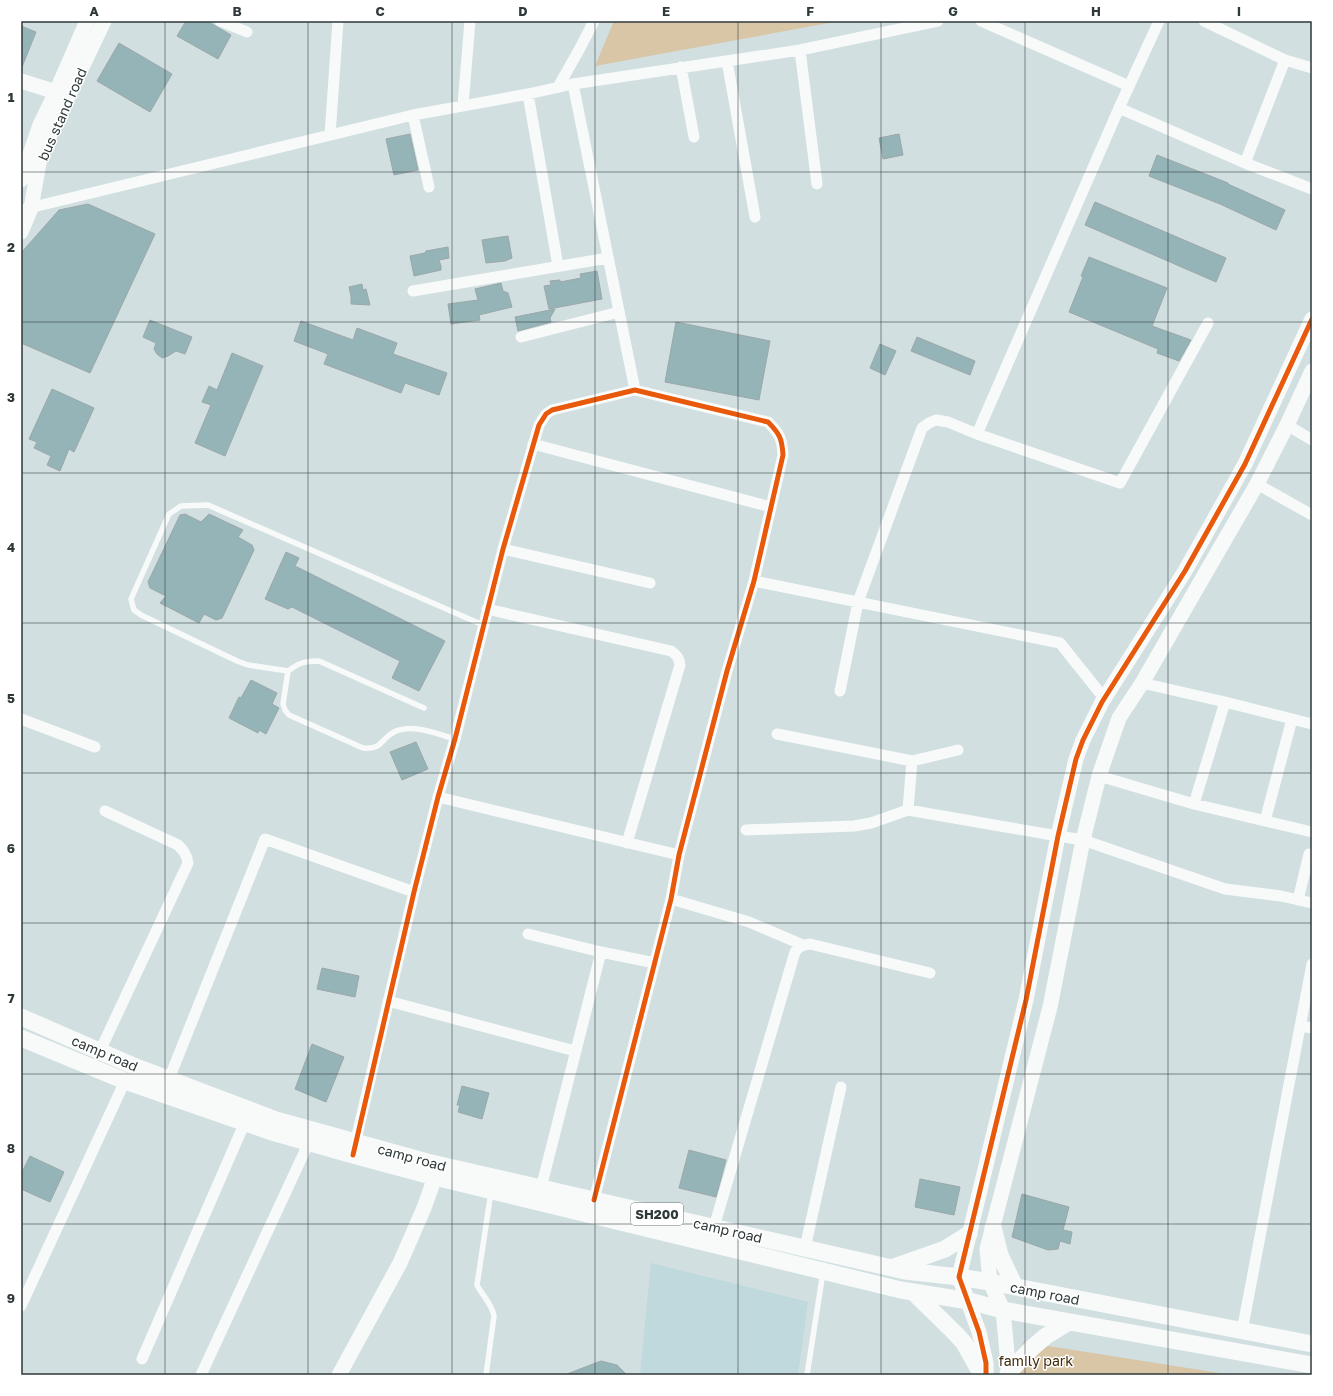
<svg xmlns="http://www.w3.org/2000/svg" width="1333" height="1396" viewBox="0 0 1333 1396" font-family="'Golos Text',sans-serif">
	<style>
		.built { fill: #bfd9dc }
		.green { fill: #d8c6a6 }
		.building { fill: #94b4b7; stroke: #9ca7a8 }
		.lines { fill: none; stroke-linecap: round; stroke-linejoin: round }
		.lane { stroke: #f8fafa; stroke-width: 5.5 }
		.street { stroke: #f8fafa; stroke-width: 11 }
		.secondary { stroke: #f8fafa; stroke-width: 15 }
		.primary { stroke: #f8fafa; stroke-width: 17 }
		.cycleway-casing { stroke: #fff; stroke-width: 8 }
		.cycleway { stroke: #e8590c; stroke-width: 5 }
		.grid { fill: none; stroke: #2f393a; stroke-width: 1; stroke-opacity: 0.55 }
		.labels { text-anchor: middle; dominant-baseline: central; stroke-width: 3; stroke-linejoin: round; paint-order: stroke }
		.shield { fill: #fff; stroke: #6d7475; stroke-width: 1 }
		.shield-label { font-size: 13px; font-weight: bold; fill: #2f393a }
		.street-label { font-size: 14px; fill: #2f393a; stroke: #fff }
		.park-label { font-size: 14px; fill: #402a09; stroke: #fff }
		.neatline { fill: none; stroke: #2f393a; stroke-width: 1.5 }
		.grid-label { font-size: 13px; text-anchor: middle; font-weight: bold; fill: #2f393a }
	</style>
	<rect width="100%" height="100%" fill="#d1dfe1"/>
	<path class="built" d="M651,1263L808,1302L798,1375H640Z"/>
	<path class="green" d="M614,21H840L595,66Z
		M1023,1342L1232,1375H1017Z"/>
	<path class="building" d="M186,21H207L231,35L218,59L177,36Z
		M21,26L36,32L22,67H21Z
		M119,43L172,74L150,112L97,81Z
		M410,134L418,170L394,175L386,139Z
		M899,134L903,155L883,159L879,138Z
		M1157,155L1228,183V184L1285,210L1276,230L1220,204L1149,176Z
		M1095,202L1226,258L1216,282L1085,225Z
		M88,204L155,234L90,373L21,343V253L59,210Z
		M508,236L512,258L505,261L486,263L482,240Z
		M448,247L449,258L439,260L441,266V270L414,276L410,256L425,253L426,251Z
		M1089,257L1167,288L1152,326L1191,340L1179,361L1157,353L1158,349L1069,312L1083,277L1081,276Z
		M597,271L602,299L549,309L544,286L551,285L550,281L560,280V282L581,278L580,274Z
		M501,283L503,291L508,293L512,307L479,315L480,320L451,324L448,304L478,300L475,289Z
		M362,284L363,290L366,289L370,305L351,304V296L349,287Z
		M555,309L550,318L551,322L518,331L515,317Z
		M150,320L192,337L185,354L176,351L168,356L162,358L157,354L154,349L156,343L143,337Z
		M301,321L353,340L357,328L397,343L393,354L447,373L439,395L405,383L401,393L324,364L328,354L294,341Z
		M676,322L770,341L759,400L665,382Z
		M917,337L975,361L970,375L911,351Z
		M880,344L896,351L885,375L870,368Z
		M232,353L263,366L225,456L195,443L211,405L202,402L209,386L217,390Z
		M52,389L94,408L74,452L69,449L60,471L47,465L51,456L34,448L37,442L29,439Z
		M185,514L201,522L209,514L243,530L238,537L252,545L254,550L222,618L216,620L204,614L199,623L160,603L166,596L150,588L148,582L180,515Z
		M286,552L299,558L295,566L445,641L419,691L392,678L400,661L292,607L288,609L265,599Z
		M251,680L277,693L272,704L279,708L266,734L259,730L258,733L229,718L239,697L241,698Z
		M416,742L428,769L402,780L390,752Z
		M322,968L359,976L355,997L317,989Z
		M312,1044L344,1057L326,1102L295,1089Z
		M462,1086L489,1093L482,1119L458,1112L460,1105H457Z
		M689,1150L726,1160L716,1197L679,1188Z
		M30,1156L64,1172L50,1202L21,1189V1174Z
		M920,1179L960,1187L954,1215L915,1207Z
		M1022,1194L1069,1207L1063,1230L1072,1232L1070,1244L1060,1241L1058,1249L1048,1250L1012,1237Z
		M601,1361L617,1365L627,1375H567V1374Z"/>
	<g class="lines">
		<path class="lane" d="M288,671L248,665L237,661L141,615L134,610L131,599L169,514L181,506L208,505L483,625
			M424,708L319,661C304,661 299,663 288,671L283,704L285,710L289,715L363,748C383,750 380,739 394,732C413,723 437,734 455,739
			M486,1375L494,1316C492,1304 482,1295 477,1285L491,1192
			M807,1375L823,1272"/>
		<path class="street" d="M220,21L247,32
			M981,21L1129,86
			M1204,21L1285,60L1312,68
			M800,50L817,184
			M727,61L755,217
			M681,67L694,137
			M573,84L635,390
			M558,87L579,50L594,21
			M528,94L558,266
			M463,105L470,21
			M1119,108L1245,163L1312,189
			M413,115L429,187
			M330,135L338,21
			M1245,163L1285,60
			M21,210L413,115L528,94L573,84L800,50L938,21
			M413,291L608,258
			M521,337L619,312
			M1287,425L1312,440
			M977,434L1119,108L1159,21
			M533,444L771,507
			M1257,484L1312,515
			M503,549L650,583
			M754,581L1060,643L1104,698
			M487,609L671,651C677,655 679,658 680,665L627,843
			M1142,683L1225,702L1312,724
			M840,691L858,602L922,428L929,423L936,420L948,422L977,434L1120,483L1208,323
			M21,719L95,747
			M777,734L912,761L958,750
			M1099,776L1194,804L1312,832
			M438,797L679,855
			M1194,804L1225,702
			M908,810L912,761
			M1265,821L1292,719
			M746,830L854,826L871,823L908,810L1058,836L1083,840L1225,889L1281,896L1312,903
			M671,899L749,922L803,945
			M1298,900L1309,854L1312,855
			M528,934L601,952L655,963
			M388,1001L575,1051
			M1300,1026L1312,1028
			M100,1051L188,863C187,855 184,851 178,845L105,811
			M167,1084L265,839L414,892
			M354,1148L414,892L438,797L455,739L503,549L539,425L546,414L552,410L635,390L768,422C780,434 782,439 783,455L754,581L727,671L679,855L671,899L594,1200
			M541,1188L601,952
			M714,1227L795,952C799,946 803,945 810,944L930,973
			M805,1248L841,1087
			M21,1306L125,1081
			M1242,1331L1312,964
			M142,1359L245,1122
			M201,1375L309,1142"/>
		<path class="secondary" d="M21,81L56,92
			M21,180L40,125L56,92L87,21
			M21,232L31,208L40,158L44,147L104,21
			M339,1375L400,1263L424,1208L435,1177
			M986,1375V1363L979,1332L959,1277L1026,1000L1058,836L1076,759L1083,740L1102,702L1185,571L1245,464L1312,319
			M1009,1375L1003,1310L990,1282L987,1249L1050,1007L1083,840L1099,776L1119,718L1142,683L1257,484L1287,425L1312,371"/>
		<path class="primary" d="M21,1017L136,1067L276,1120L427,1162L905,1271L959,1277L990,1282L1312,1344
			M21,1038L125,1081L272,1132L353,1155L435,1177L901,1290L969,1301L1003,1310L1312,1365
			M993,1227L1000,1255L1015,1287
			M894,1267L945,1249L969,1234
			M913,1292L956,1334L964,1343L982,1375
			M1008,1373L1032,1348L1046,1336L1069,1322"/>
		<defs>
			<path id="cycleway" d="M353,1155L414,892L438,797L455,739L503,549L539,425L546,414L552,410L635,390L768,422C780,434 782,439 783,455L754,581L727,671L679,855L671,899L594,1200
				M986,1375V1363L979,1332L959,1277L1026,1000L1058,836L1076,759L1083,740L1102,702L1185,571L1245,464L1312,319"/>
		</defs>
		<use href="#cycleway" class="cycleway-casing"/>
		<use href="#cycleway" class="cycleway"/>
	</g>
	<path class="grid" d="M165,21V1375M308,21V1375M452,21V1375M595,21V1375M738,21V1375M881,21V1375M1025,21V1375M1168,21V1375M21,172H1312M21,322H1312M21,473H1312M21,623H1312M21,773H1312M21,923H1312M21,1074H1312M21,1224H1312"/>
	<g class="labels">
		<rect class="shield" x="631" y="1203" width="52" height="22" rx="3"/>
		<g class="shield-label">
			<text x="657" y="1214">SH200</text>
		</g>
		<g class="street-label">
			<text transform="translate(62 114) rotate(-66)">bus stand road</text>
			<text transform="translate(105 1053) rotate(23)">camp road</text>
			<text transform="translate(412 1157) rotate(15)">camp road</text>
			<text transform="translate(728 1230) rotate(13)">camp road</text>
			<text transform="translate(1045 1293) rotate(11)">camp road</text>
		</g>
		<g class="park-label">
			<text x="1036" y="1360">family park</text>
		</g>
	</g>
	<rect width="1333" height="1396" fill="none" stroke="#ffffff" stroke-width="44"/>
	<rect x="22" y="22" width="1289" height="1352" class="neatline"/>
	<g class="grid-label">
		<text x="94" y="16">A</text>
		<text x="237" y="16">B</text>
		<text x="380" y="16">C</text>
		<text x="523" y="16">D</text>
		<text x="666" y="16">E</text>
		<text x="810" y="16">F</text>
		<text x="953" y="16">G</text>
		<text x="1096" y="16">H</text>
		<text x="1239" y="16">I</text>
		<text x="11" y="102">1</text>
		<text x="11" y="252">2</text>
		<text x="11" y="402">3</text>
		<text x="11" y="552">4</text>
		<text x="11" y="703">5</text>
		<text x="11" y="853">6</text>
		<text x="11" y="1003">7</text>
		<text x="11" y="1153">8</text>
		<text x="11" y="1303">9</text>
	</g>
</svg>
